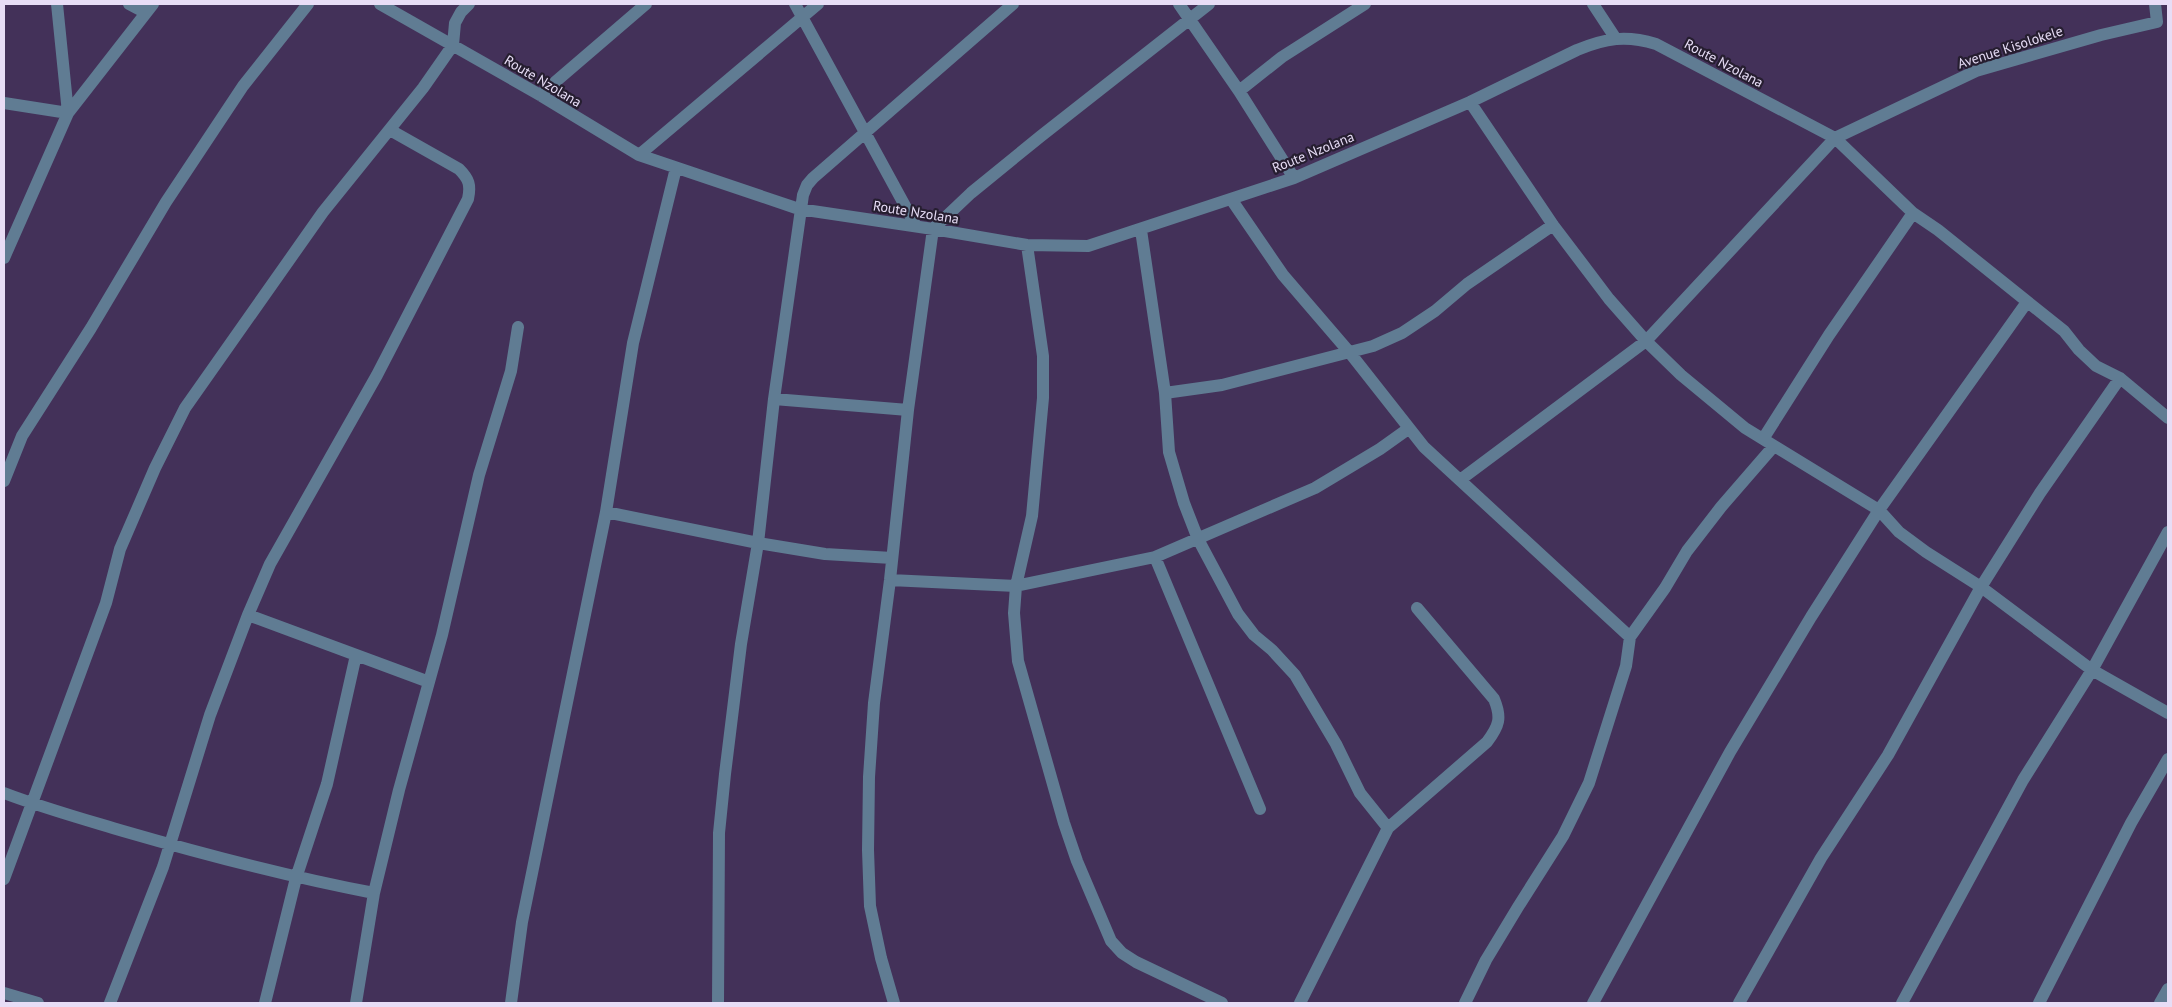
<svg xmlns="http://www.w3.org/2000/svg" width="2172" height="1007" viewBox="0 0 2172 1007" font-family="'PT Sans',sans-serif">
	<style>
		.lines { fill: none; stroke-linecap: round; stroke-linejoin: round }
		.minor { stroke: #607c93; stroke-width: 12 }
		.labels { text-anchor: middle; dominant-baseline: central; stroke-width: 4.5; stroke-linejoin: round; paint-order: stroke }
		.street-label { font-size: 14px; fill: #e7ddf6; stroke: #261e30 }
	</style>
	<rect width="100%" height="100%" fill="#433159"/>
	<g class="lines">
		<path class="minor" d="M129,4L146,13
			M380,4L540,95L639,155L799,209L933,229L1027,245L1088,246L1294,178L1470,102L1577,50C1606,38 1626,35 1656,44L1835,138L1913,213L1938,230L2064,331L2079,350L2096,366L2120,378L2168,418
			M795,4L916,226
			M1179,4L1239,91L1294,178
			M1593,4L1616,39
			M1239,91L1282,57L1365,4
			M540,95L646,4
			M1470,102L1553,225L1609,299L1646,341L1681,375L1745,428L1879,510L1899,532L1926,552L1981,587L2092,670L2168,713
			M4,103L68,113L57,4
			M639,155L818,4
			M1231,199L1283,275L1350,353L1424,447L1630,637
			M1141,230L1165,393L1169,452L1184,503L1198,539L1238,614L1254,635L1272,650L1295,675L1336,744L1360,793L1388,828
			M1027,245L1043,356V398L1032,516L1016,586L1014,613L1018,661L1064,823L1077,861L1111,941L1122,953L1136,962L1222,1003
			M4,258L68,113L153,4
			M1165,393L1222,385L1373,346L1402,333L1435,311L1467,284L1553,225
			M774,399L908,410
			M1763,439L1829,335L1913,213
			M1460,480L1646,341L1835,138L1976,71L2101,35L2157,22L2155,4
			M4,481L22,436L91,328L166,202L243,86L308,4
			M606,512L758,543L825,554L892,558
			M1155,557L1260,809
			M890,580L1016,586L1155,557L1315,488L1380,449L1408,429
			M248,615L429,682
			M4,793C43,808 83,819 123,831C206,855 289,877 374,893
			M4,879L106,603L120,549L155,468L185,408L323,212L423,88L453,45L455,23L461,12L469,4
			M4,993L38,1003
			M110,1003L163,867L210,715L248,615L270,564L377,375L468,199C471,185 469,179 459,169L390,130
			M265,1003L296,878L327,784L356,655
			M356,1003L374,893L399,790L442,635L479,475L511,371L518,327
			M511,1003L522,922L606,512L633,343L676,168
			M718,1003L719,833L725,774L741,644L758,543L774,399L803,195L807,185L813,178L1013,4
			M894,1003L881,958L870,906L868,850L869,777L874,703L890,580L908,410L933,229L971,193L1041,136L1209,4
			M1300,1003L1388,828L1487,742C1499,726 1502,718 1494,699L1417,608
			M1465,1003L1486,960L1518,907L1563,836L1589,783L1626,666L1630,637L1665,588L1687,551L1721,507L1773,447
			M1593,1003L1730,752L1811,617L1879,510L2027,302
			M1739,1003L1821,858L1888,755L1981,587L2040,493L2120,378
			M1902,1003L2023,780L2092,670L2168,532
			M2039,1003L2131,823L2168,759
			M2160,1003L2168,989"/>
	</g>
	<g class="labels">
		<g class="street-label">
			<text transform="translate(2010 47) rotate(-18)">Avenue Kisolokele</text>
			<text transform="translate(1724 63) rotate(28)">Route Nzolana</text>
			<text transform="translate(543 81) rotate(31)">Route Nzolana</text>
			<text transform="translate(1313 152) rotate(-22)">Route Nzolana</text>
			<text transform="translate(916 212) rotate(9)">Route Nzolana</text>
		</g>
	</g>
	<rect width="2172" height="1007" fill="none" stroke="#e7ddf6" stroke-width="10"/>
</svg>
